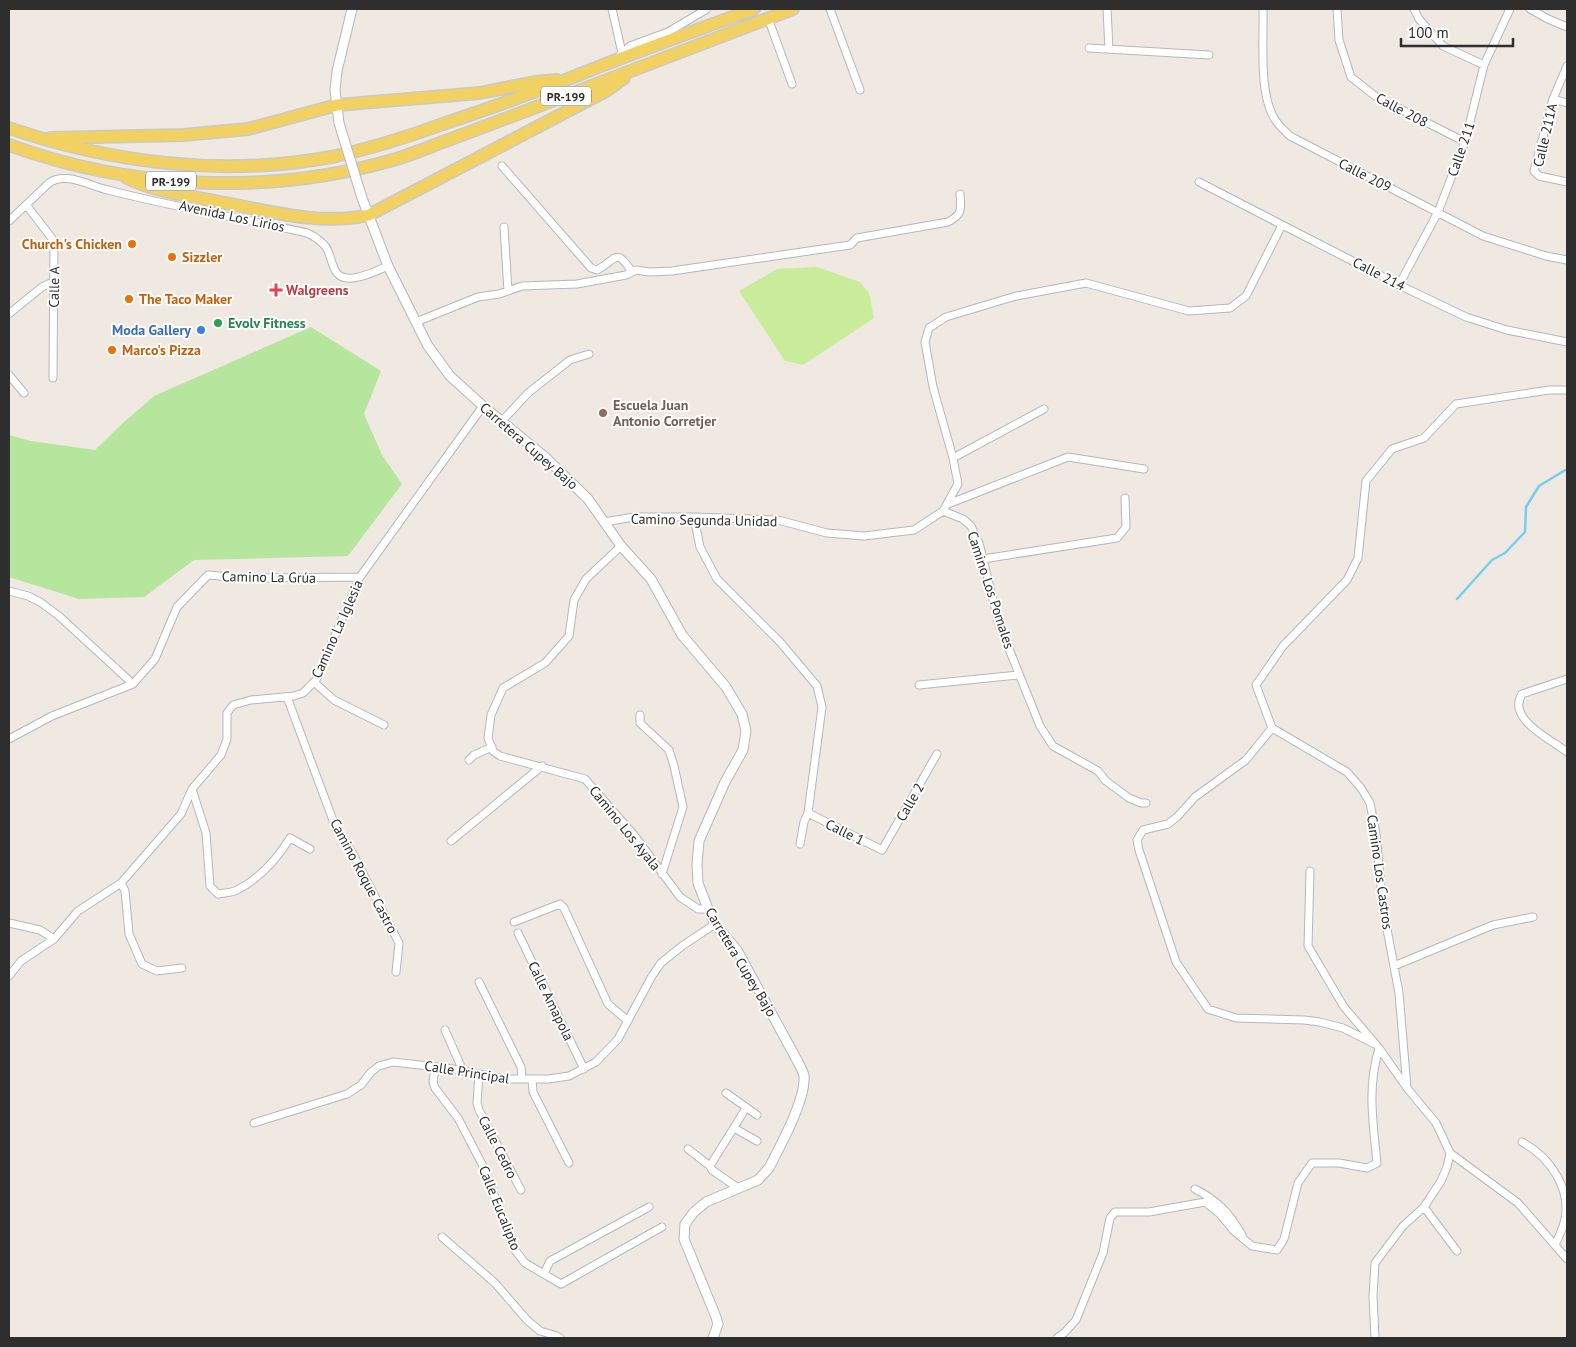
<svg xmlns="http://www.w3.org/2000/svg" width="1576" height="1347" viewBox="0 0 1576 1347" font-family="'PT Sans',sans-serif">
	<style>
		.green { fill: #b6e59e }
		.pitch { fill: #c9ec9a }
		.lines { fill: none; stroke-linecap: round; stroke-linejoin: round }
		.stream { stroke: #75cff0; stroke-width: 2.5 }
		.minor-casing { stroke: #b4b7c1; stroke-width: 9 }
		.tertiary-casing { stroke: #b4b7c1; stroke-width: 11 }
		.primary-casing { stroke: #c9c9c9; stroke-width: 14 }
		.minor { stroke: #fff; stroke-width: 7 }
		.tertiary { stroke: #fff; stroke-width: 9 }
		.primary { stroke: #f2d163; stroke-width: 11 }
		.tertiary-bridge-casing { stroke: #b4b7c1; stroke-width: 11; stroke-linecap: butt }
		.tertiary-bridge { stroke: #fff; stroke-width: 9 }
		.food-dot { fill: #e8710a; stroke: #fff; stroke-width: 2 }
		.health-dot { fill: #e0444e; stroke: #fff; stroke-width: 2 }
		.leisure-dot { fill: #2e9e5b; stroke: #fff; stroke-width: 2 }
		.shop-dot { fill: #3f7fe0; stroke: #fff; stroke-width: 2 }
		.education-dot { fill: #8d6e63; stroke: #fff; stroke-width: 2 }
		.labels { text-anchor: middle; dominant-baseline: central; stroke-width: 4; stroke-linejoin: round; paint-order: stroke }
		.shield { fill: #fff; stroke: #6d6d6d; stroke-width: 1 }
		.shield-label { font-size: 12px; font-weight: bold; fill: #2e2e2e }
		.street-label { font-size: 14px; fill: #2e2e2e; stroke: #fff }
		.food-label { font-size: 14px; font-weight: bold; fill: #c56008; stroke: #fff; text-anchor: start }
		.health-label { font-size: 14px; font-weight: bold; fill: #be3a42; stroke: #fff; text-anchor: start }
		.leisure-label { font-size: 14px; font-weight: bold; fill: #27864d; stroke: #fff; text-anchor: start }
		.shop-label { font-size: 14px; font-weight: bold; fill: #366cbe; stroke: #fff; text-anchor: end }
		.education-label { font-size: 14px; font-weight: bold; fill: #785e54; stroke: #fff; text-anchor: start }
	</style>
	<rect width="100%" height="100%" fill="#efe9e1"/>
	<path class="green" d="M311,327L381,371L364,414L382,455L402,484L348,556L194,560L144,597L79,599L9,577V435L31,441L95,450L123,423L154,396Z"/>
	<path class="pitch" d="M817,267L860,282L869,293L874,318L803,365L785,361L739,291L777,269Z"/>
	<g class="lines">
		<path class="stream" d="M1457,599L1492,560L1505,553L1525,532L1526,507L1539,486L1567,469"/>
		<defs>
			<path id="minor" d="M612,9L622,53
				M830,9L860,90
				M1107,9L1109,49
				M1263,9C1264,40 1258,96 1276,121C1279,126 1285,131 1290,136L1483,236L1546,256L1567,260
				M1337,9L1339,40L1351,77L1375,96L1465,142
				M1414,9L1419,19L1443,46L1484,65
				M1530,9L1548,19L1567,27
				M768,18L792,84
				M1089,48L1209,55
				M620,55L630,46L668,32L707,9
				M1567,66L1553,99L1534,171L1539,176L1567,182
				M1553,99L1567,103
				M502,166L591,268L597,270C617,260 615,246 632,272
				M1199,182L1399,285L1466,317L1507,330L1567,342
				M27,206L54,241L53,378
				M9,221L49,183C65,171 90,186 108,190C173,207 241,218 307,233C314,236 321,241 326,247C331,255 331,265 337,273C347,286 376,271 388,266
				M504,227L508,291
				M1399,285L1438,212L1465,142L1484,65L1510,9
				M10,313L42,287L55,281
				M416,322L478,297L499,294L522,286L577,284L626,275L636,270L649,272L672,271L850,245L857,238L948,222C963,214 961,209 960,194
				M9,375L24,393
				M502,421L528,393L570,360L589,354
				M953,458L1044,409
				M948,504L1068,457L1144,469
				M943,511L963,519L971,526L979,543L999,624L1040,726L1053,746L1098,771L1106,781L1129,798L1141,803H1146
				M694,517L700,547L717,579L780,642L817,686L822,707L808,813L804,822L800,844
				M604,522L634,517H694L778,520L827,533L864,536L914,530L943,511L958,484L953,458L933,387L925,342L929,328L946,317L1016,296L1086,283L1189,311L1230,308L1246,296L1282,225
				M621,546L586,579L574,600L569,636L545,663L503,688L491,715L488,738L493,751L500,756L585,779L634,835L680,897L698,909H708
				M983,559L1117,538L1126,527L1125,498
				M9,591L28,596L40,602L59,616L133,684
				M1567,679L1522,694C1506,719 1552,740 1567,752
				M314,682L334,700L384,725
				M919,685L1019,675
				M287,697L334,823L353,854L399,943L396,972
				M640,715V723L669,750L674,766L683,807L662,874
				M1272,728L1246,760L1195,797L1177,817L1168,824L1143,830L1137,840L1139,850L1176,962L1208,1009L1236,1018L1304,1020L1320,1022L1343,1028L1375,1044
				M9,739L52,716L133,684L155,659L177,607L208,575L242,578L360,577
				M469,760L474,755L492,747
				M192,789L206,833L210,886L218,894C224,893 232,893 237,890C259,879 277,859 290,838L310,849
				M808,813L882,850L937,754
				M451,841L542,766
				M1310,871L1308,946L1344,1007L1379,1048L1407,1088
				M121,883L125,891L129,934L142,964L157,971L182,968
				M514,922L560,904L564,908L608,1004L628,1021
				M9,923L40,930L54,939
				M518,933L584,1069
				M1394,966L1493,925L1533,917
				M9,976L21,961L54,939L78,911L121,883L181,814L192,789L221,755L227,739V713L233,705L251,700L294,696L303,693L316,680L360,577L483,406
				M479,982L521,1067L522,1079
				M445,1030L463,1071
				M435,1067L433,1082L435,1088L458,1118L484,1168L515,1250L525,1263L561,1284L662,1227
				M479,1074L477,1103L479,1110L521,1190
				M532,1079L533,1092L569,1163
				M726,1093L757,1115
				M254,1123L347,1094L361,1085L371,1072L379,1066L393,1062L447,1068L505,1079H548L569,1076L596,1062L618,1039L652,976L661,963L682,946L715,924
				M734,1128L757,1141
				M1522,1142C1550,1157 1573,1190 1564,1223C1562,1231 1558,1238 1555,1245
				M688,1149L710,1166
				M1450,1153L1518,1203L1567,1259
				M738,1188L712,1170L710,1166L746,1108
				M1195,1189C1218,1201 1229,1212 1242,1235
				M1424,1207L1457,1251
				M442,1237L495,1283L527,1320L540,1331L554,1335L560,1338
				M544,1274L550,1261L649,1207
				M1057,1338L1064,1333L1076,1320L1103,1253L1110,1218L1115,1212H1149L1205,1202L1220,1214L1233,1230L1252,1246L1277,1250L1284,1239L1298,1183L1312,1163H1339L1367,1168L1377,1163C1373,1121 1367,1089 1379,1048
				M1375,1338L1373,1296L1375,1263L1403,1226L1424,1207L1441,1181L1447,1167L1450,1153L1436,1123L1407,1088L1399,993L1383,908L1376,834L1370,803L1361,788L1347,772L1272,728L1256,685L1283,646L1347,580L1358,558L1366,481L1392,449L1424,438L1456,404L1549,390H1567"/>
			<path id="tertiary" d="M339,123L335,90L337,71L352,9
				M362,198L388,266L428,346L450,376L483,406L545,457L588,499L621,546L651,579L682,635L726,687L742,714L746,731L743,750L725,782L699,841L697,865L698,883L708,909L715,924L737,950L798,1062C800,1066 803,1071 804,1076C806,1100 780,1146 769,1168L758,1180L706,1202L694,1212L685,1224L684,1239L716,1317L718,1324L713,1338"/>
			<path id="primary" d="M9,128C111,163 224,177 331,157C370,149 407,137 443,124C485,110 527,95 568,79C629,54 692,32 754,9
				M51,138L183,135L248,129L337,105L480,93L535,82L557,80
				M9,145C130,189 268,196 393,160C410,155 427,148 443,142C475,130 507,118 539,106C624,74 708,41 793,9
				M127,178C156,192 189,196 220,202C269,211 320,226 369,215L606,91L624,78"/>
		</defs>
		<use href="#minor" class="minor-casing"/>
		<use href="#tertiary" class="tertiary-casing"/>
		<use href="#primary" class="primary-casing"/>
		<use href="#minor" class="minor"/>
		<use href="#tertiary" class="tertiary"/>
		<use href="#primary" class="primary"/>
		<defs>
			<path id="tertiary-bridge" d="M339,123L362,198"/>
		</defs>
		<use href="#tertiary-bridge" class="tertiary-bridge-casing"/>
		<use href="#tertiary-bridge" class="tertiary-bridge"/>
	</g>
	<g class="food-dot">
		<circle cx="132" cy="244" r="5"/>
		<circle cx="172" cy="257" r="5"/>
		<circle cx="129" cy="299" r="5"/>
		<circle cx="112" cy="350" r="5"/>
	</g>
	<path class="health-dot" d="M273.5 282.5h5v5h5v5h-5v5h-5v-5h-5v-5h5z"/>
	<circle class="leisure-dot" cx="218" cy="323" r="5"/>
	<circle class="shop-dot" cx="201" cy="330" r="5"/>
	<circle class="education-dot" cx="603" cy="413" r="5"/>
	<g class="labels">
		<g class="shield">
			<rect x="541" y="86.5" width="50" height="19" rx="4"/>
			<rect x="146" y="171.5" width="50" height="19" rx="4"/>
		</g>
		<g class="shield-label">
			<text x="566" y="96">PR-199</text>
			<text x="171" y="181">PR-199</text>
		</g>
		<g class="street-label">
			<text transform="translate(1402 110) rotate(28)">Calle 208</text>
			<text transform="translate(1545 135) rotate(-77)">Calle 211A</text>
			<text transform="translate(1461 149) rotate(-71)">Calle 211</text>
			<text transform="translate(1365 175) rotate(27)">Calle 209</text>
			<text transform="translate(232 216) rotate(12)">Avenida Los Lirios</text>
			<text transform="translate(1379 274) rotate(27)">Calle 214</text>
			<text transform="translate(54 287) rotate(-89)">Calle A</text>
			<text transform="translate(529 446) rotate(41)">Carretera Cupey Bajo</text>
			<text transform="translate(704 520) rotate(1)">Camino Segunda Unidad</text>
			<text transform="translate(269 577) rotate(1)">Camino La Grúa</text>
			<text transform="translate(991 590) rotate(72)">Camino Los Pomales</text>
			<text transform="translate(337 629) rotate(-66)">Camino La Iglesia</text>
			<text transform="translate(910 802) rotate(-60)">Calle 2</text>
			<text transform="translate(625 828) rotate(51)">Camino Los Ayala</text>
			<text transform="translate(845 832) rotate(26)">Calle 1</text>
			<text transform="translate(1380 872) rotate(82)">Camino Los Castros</text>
			<text transform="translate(364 876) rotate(62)">Camino Roque Castro</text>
			<text transform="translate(741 962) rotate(59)">Carretera Cupey Bajo</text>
			<text transform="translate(551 1001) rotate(64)">Calle Amapola</text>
			<text transform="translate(467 1072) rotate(9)">Calle Principal</text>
			<text transform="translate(498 1147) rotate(63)">Calle Cedro</text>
			<text transform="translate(500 1208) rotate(68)">Calle Eucalipto</text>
		</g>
		<g class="food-label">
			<text x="122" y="244" text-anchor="end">Church's Chicken</text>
			<text x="182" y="257">Sizzler</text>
			<text x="139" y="299">The Taco Maker</text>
			<text x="122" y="350">Marco's Pizza</text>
		</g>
		<g class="health-label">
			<text x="286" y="290">Walgreens</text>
		</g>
		<g class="leisure-label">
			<text x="228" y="323">Evolv Fitness</text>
		</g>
		<g class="shop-label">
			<text x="191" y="330">Moda Gallery</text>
		</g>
		<g class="education-label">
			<text x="613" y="405">Escuela Juan<tspan x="613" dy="16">Antonio Corretjer</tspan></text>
		</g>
	</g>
	<rect width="1576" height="1347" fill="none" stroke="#2e2e2e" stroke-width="20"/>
	<path d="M1401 38v8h112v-8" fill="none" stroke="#2e2e2e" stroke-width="2.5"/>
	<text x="1408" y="38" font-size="15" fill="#2e2e2e" stroke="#ffffff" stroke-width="4" paint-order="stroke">100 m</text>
</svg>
